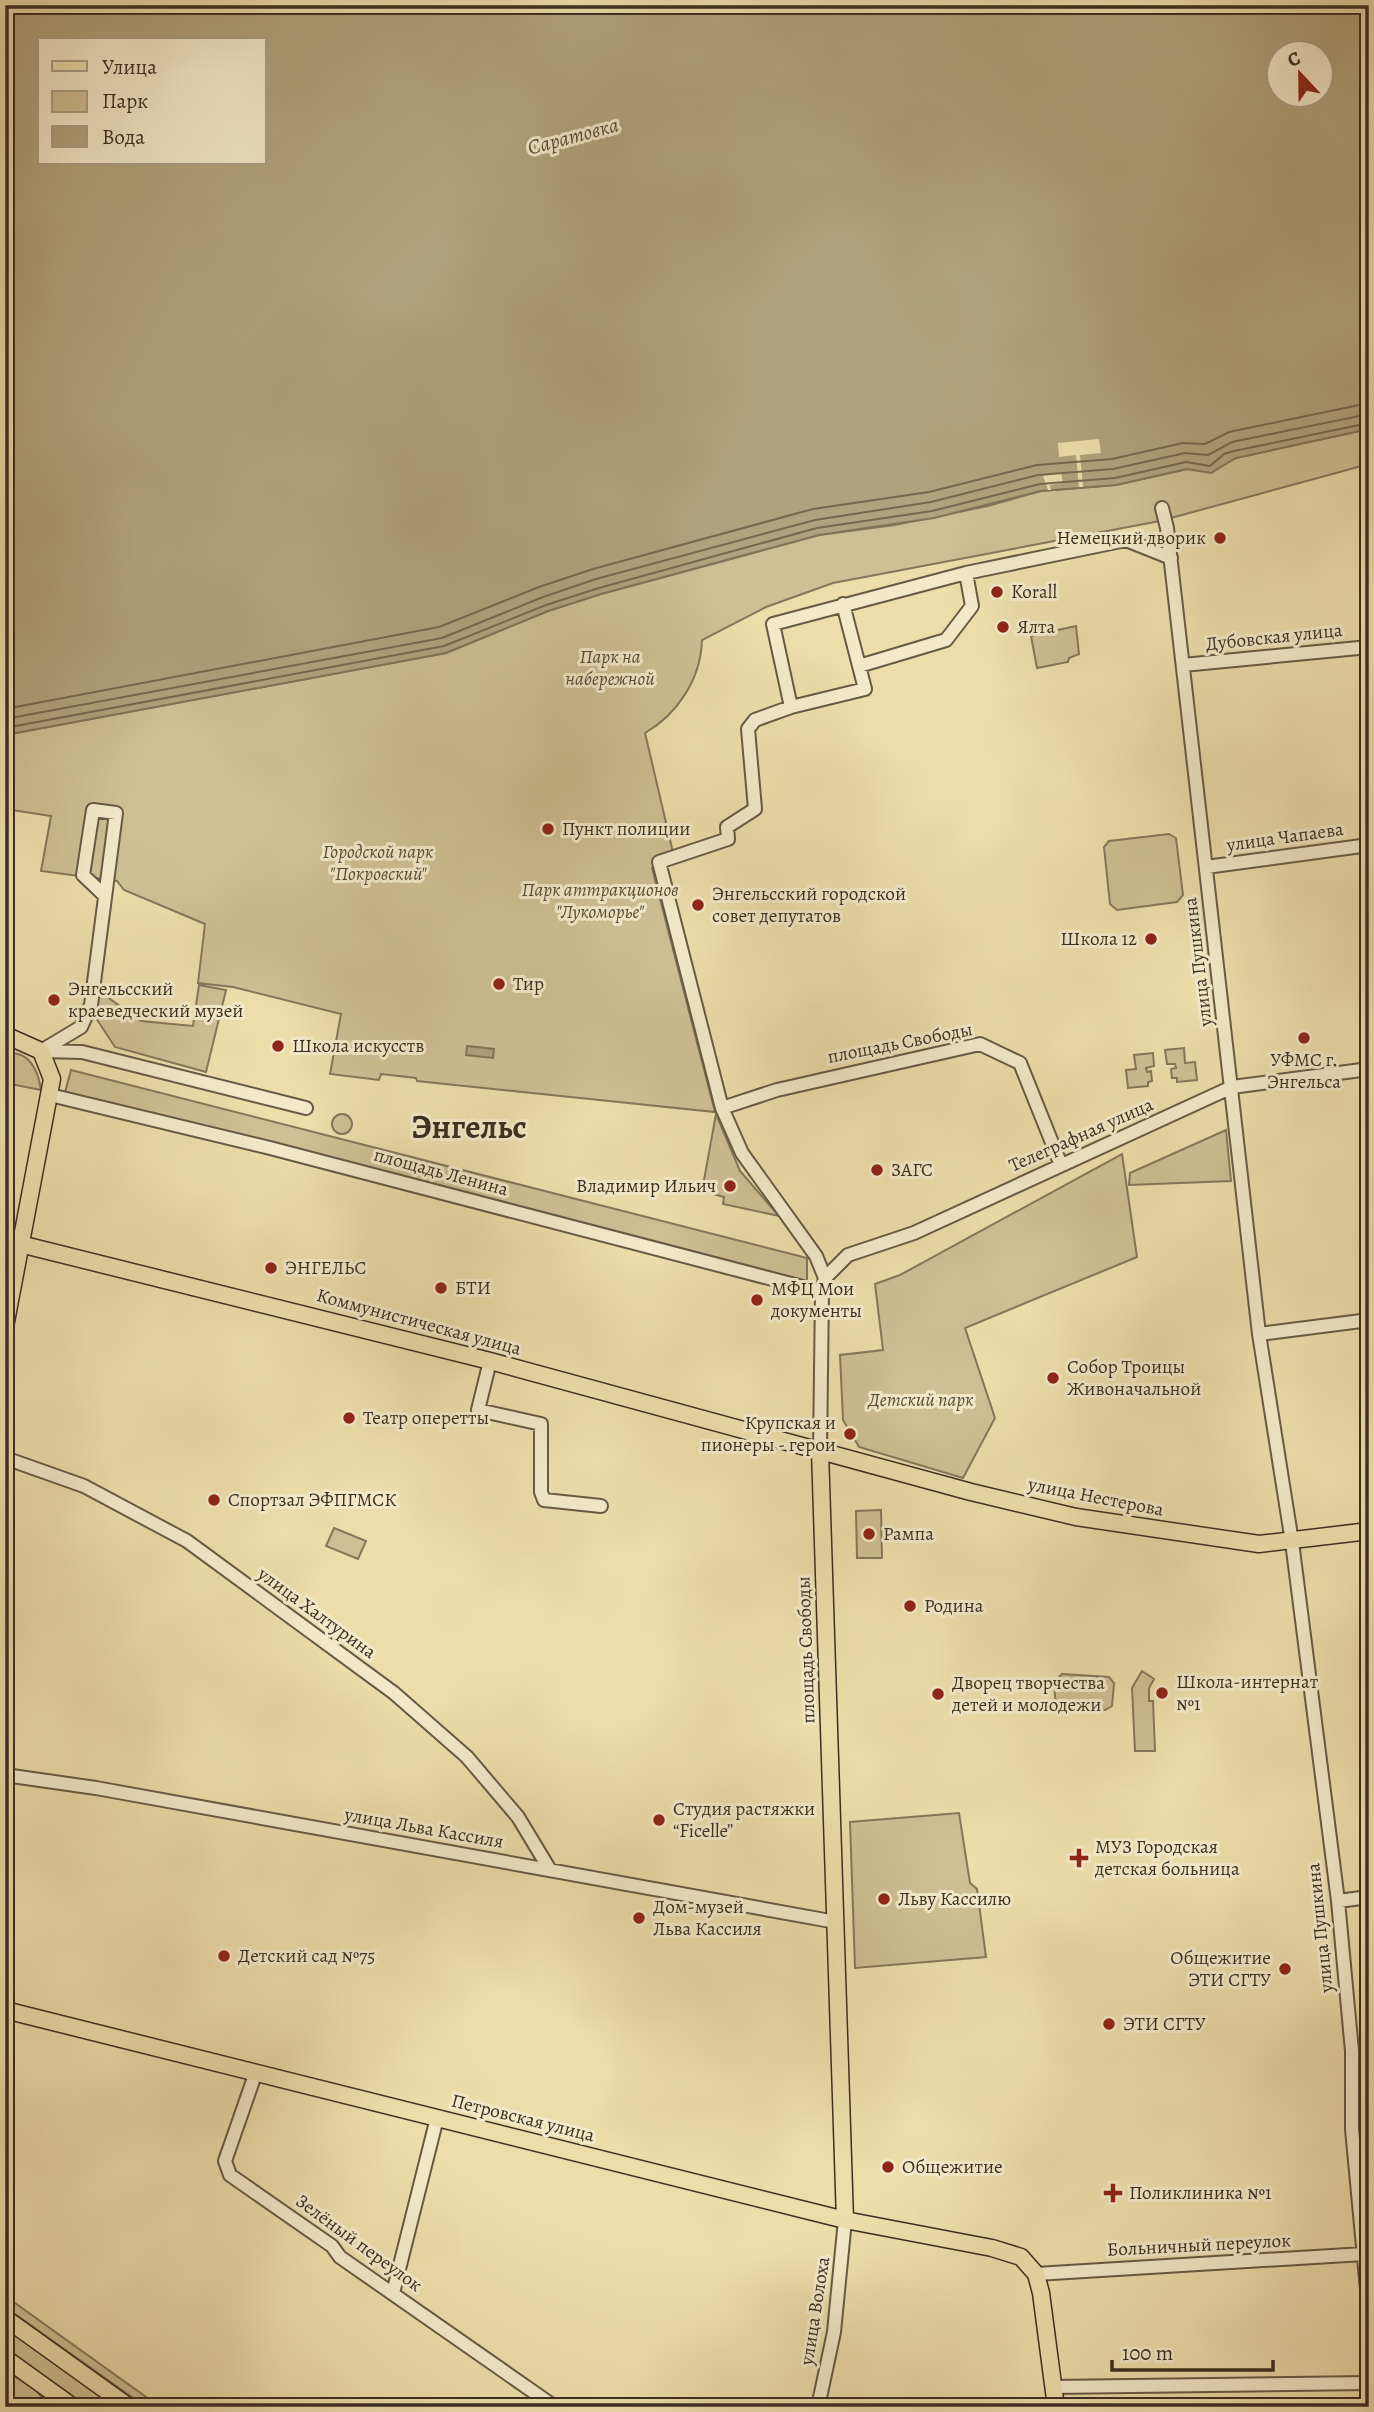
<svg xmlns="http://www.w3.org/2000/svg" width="1374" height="2412" viewBox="0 0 1374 2412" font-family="Alegreya,serif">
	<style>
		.green { fill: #cebf94; stroke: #84775b; stroke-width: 2 }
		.water { fill: #b0a27c; stroke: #817458; stroke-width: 2; fill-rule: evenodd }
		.pier { fill: #ecddab }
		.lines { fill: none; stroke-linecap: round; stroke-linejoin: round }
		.shore { stroke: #76684f; stroke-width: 2 }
		.minor-casing { stroke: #675a44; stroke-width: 16 }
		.major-casing { stroke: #3b2f22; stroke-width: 19 }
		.minor { stroke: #f3e9c8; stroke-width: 12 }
		.major { stroke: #ecddab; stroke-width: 16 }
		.poi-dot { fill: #8f2418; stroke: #f3e9c8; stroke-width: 2.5 }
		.labels { text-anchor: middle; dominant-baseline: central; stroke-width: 6; stroke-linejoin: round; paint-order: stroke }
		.poi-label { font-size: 19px; fill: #3b2f22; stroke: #f3e9c8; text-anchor: start }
		.street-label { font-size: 19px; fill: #3b2f22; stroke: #f3e9c8 }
		.park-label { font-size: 19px; font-style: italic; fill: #584c39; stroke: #f3e9c8 }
		.water-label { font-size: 21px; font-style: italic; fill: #584c38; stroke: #f3e9c8 }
		.town-label { font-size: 33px; font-weight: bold; fill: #3b2f22; stroke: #f3e9c8 }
	</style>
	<rect width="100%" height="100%" fill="#ecddab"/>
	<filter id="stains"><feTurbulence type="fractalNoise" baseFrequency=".00286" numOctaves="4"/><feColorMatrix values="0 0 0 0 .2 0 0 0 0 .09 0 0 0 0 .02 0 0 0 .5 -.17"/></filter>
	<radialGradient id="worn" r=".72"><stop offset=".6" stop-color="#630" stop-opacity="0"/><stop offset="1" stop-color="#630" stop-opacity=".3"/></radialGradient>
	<path class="green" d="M1369,429V464L1160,521L833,583L766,607L702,640C701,678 678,714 645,733L675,861L652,868L715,1112L417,1081L416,1078L381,1074L379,1080L330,1074L341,1014L233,987L198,983L205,924L124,890L117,881L41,871L51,816L5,809V735L446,653L548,611L601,594L819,535L895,525L988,506L1041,491L1116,485L1187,469L1202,470L1236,458Z
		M1076,626L1079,654L1069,658L1068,662L1037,668L1031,636Z
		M1169,834L1176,838L1183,895L1177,902L1117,910L1110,904L1104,847L1109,841Z
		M199,985L226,990L206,1072L115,1047L92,1012L96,989L141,1021L193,1026Z
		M1184,1048L1185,1063L1195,1062L1197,1080L1177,1082V1078H1172L1171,1069L1176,1068L1175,1064H1167L1165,1050Z
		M1153,1053L1154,1066L1146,1068L1147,1072L1151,1071L1152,1081L1148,1082V1086L1128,1088L1126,1070L1136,1069L1134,1055Z
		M5,1054C29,1049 38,1070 41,1090L5,1083Z
		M71,1070L807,1258V1282L65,1092Z
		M716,1114L740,1171L779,1216L723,1204L724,1197L702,1191Z
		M332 1124a10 10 0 1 1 20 0a10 10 0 1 1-20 0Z
		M1226,1130L1231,1181L1129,1185L1130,1173Z
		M1122,1154L1137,1257L965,1328L995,1418L963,1478L859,1447L843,1420L840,1355L883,1350L875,1284L900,1275Z
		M881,1510L882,1558H857L856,1511Z
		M334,1528L366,1541L358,1559L326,1546Z
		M1142,1671L1154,1679L1149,1688V1701H1153L1155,1751H1135L1132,1688Z
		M1062,1674L1109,1677L1114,1683L1112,1706L1105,1710L1059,1707C1053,1699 1053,1681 1062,1674Z
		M959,1813L970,1883L977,1889L986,1957L855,1968L850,1822Z
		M8,2298L160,2407H146L5,2307Z
		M5,2325L119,2407H88L5,2348Z
		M5,2370L37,2391L48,2407H5Z"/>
	<path class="water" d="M5,5H1369V429L1236,458L1211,473L1187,469L1116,485L1041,491L934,518L819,535L601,594L548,611L446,653L5,735ZM40,40H264V163H40ZM1280,52H1322V94H1280Z
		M467,1046L494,1049L493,1058L466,1055Z"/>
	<path class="pier" d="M1099,439L1101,453L1080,455L1083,487H1079L1076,455L1059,457L1058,443Z
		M1061,473L1063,483L1050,485L1051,490H1048L1043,476Z"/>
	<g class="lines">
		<path class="shore" d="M5,709L439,627L539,587L593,569L813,509L929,492L1037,465L1112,459L1183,443L1205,444L1229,432L1369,403
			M5,719L442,638L543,597L596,579L815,520L931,502L1038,475L1113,469L1185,453L1208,455L1232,442L1369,414
			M5,728L444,646L546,605L599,588L817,528L932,511L1040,484L1115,478L1186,462L1210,466L1224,454L1234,451L1369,423"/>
		<defs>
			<path id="minor" d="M1162,508L1167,528L1259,1334L1292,1542L1338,1901L1352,2051V2129L1369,2311
				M1183,665L1369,647
				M859,666L946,640L972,606L966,573
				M791,707L865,689L843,604
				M1206,867L1369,845
				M41,1051L81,1027L91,1005L116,813L93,810L83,875L105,896
				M41,1051L82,1052L306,1108
				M50,1095L270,1148L822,1292
				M722,1108L777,1090L980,1044L1020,1063L1061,1165
				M5,1240L20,1244
				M825,1278L848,1255L914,1233L1232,1087L1369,1069
				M1259,1334L1369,1320
				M490,1361L478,1410L541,1424V1492L544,1500L601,1506
				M820,1451L822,1292L825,1278L816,1256L742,1153L722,1108L659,862L728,839L727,827L755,809L748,729L755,720L791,707L773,624L966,573L1126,540L1171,558
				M5,1458L84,1486L187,1541L394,1693L467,1757L518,1817L550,1870
				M5,1775L96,1788L836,1922
				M1338,1901L1369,1897
				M256,2072L225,2161L230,2175L332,2246L340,2257L555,2407
				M1036,2274L1364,2254
				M393,2293L437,2118
				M1052,2387L1369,2383
				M818,2407L834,2332L845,2220"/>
			<path id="major" d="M5,1035L41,1051L52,1079L5,1327
				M20,1244L490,1361L971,1492L1076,1517L1259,1544L1369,1531
				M820,1451L845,2220
				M5,2010L845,2220L992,2248L1021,2257L1036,2274L1041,2293L1056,2407
				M5,2318L129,2407
				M5,2358L73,2407"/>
		</defs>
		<use href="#minor" class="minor-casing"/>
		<use href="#major" class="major-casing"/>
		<use href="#minor" class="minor"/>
		<use href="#major" class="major"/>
	</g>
	<g class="poi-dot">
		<circle cx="1220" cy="538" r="7"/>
		<circle cx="997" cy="592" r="7"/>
		<circle cx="1003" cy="627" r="7"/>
		<circle cx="548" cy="829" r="7"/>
		<circle cx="698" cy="905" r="7"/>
		<circle cx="1151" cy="939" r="7"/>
		<circle cx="499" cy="984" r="7"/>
		<circle cx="54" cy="1000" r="7"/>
		<circle cx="1304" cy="1038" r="7"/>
		<circle cx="278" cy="1046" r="7"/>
		<circle cx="877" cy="1170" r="7"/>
		<circle cx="730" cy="1186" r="7"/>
		<circle cx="271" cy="1268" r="7"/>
		<circle cx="441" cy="1288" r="7"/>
		<circle cx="757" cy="1300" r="7"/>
		<circle cx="1053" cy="1378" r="7"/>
		<circle cx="349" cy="1418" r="7"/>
		<circle cx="850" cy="1434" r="7"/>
		<circle cx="214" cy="1500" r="7"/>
		<circle cx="869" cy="1534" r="7"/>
		<circle cx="910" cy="1606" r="7"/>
		<circle cx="1162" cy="1693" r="7"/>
		<circle cx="938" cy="1694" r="7"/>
		<circle cx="659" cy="1820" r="7"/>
		<path d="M1075.5 1847.5h7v7h7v7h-7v7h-7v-7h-7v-7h7z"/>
		<circle cx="884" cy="1899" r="7"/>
		<circle cx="639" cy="1918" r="7"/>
		<circle cx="224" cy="1956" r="7"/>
		<circle cx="1285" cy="1969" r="7"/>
		<circle cx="1109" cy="2024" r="7"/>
		<circle cx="888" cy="2167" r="7"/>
		<path d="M1109.5 2182.5h7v7h7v7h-7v7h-7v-7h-7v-7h7z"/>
	</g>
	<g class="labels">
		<g class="poi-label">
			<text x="1206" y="538" text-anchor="end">Немецкий дворик</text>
			<text x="1011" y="592">Korall</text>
			<text x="1017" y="627">Ялта</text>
			<text x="562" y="829">Пункт полиции</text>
			<text x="712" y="894">Энгельсский городской<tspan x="712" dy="22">совет депутатов</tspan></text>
			<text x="1137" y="939" text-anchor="end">Школа 12</text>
			<text x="513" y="984">Тир</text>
			<text x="68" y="989">Энгельсский<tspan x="68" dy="22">краеведческий музей</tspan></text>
			<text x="292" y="1046">Школа искусств</text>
			<text x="1304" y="1060" text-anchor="middle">УФМС г.<tspan x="1304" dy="22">Энгельса</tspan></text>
			<text x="891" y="1170">ЗАГС</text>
			<text x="716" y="1186" text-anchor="end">Владимир Ильич</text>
			<text x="285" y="1268">ЭНГЕЛЬС</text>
			<text x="455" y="1288">БТИ</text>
			<text x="771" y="1289">МФЦ Мои<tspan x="771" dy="22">документы</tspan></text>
			<text x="1067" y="1367">Собор Троицы<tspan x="1067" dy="22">Живоначальной</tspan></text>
			<text x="363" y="1418">Театр оперетты</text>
			<text x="836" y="1423" text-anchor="end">Крупская и<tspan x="836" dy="22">пионеры - герои</tspan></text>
			<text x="228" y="1500">Спортзал ЭФПГМСК</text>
			<text x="883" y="1534">Рампа</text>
			<text x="924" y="1606">Родина</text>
			<text x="1176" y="1682">Школа-интернат<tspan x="1176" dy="22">№1</tspan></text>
			<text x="952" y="1683">Дворец творчества<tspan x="952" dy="22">детей и молодежи</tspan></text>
			<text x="673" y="1809">Студия растяжки<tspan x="673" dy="22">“Ficelle”</tspan></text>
			<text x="1095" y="1847">МУЗ Городская<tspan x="1095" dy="22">детская больница</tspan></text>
			<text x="898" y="1899">Льву Кассилю</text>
			<text x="653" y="1907">Дом-музей<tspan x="653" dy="22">Льва Кассиля</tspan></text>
			<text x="238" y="1956">Детский сад №75</text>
			<text x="1271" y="1958" text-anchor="end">Общежитие<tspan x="1271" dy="22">ЭТИ СГТУ</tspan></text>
			<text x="1123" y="2024">ЭТИ СГТУ</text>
			<text x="902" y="2167">Общежитие</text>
			<text x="1129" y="2193">Поликлиника №1</text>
		</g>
		<g class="street-label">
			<text transform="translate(1274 637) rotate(-6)">Дубовская улица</text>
			<text transform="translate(1285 837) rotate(-8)">улица Чапаева</text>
			<text transform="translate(1198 962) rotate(-97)">улица Пушкина</text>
			<text transform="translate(900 1043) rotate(-11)">площадь Свободы</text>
			<text transform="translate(1081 1135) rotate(-24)">Телеграфная улица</text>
			<text transform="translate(441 1172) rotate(15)">площадь Ленина</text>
			<text transform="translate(419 1322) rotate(15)">Коммунистическая улица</text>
			<text transform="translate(1096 1497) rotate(11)">улица Нестерова</text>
			<text transform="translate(317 1613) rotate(36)">улица Халтурина</text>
			<text transform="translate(806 1650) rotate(-92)">площадь Свободы</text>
			<text transform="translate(424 1828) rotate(10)">улица Льва Кассиля</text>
			<text transform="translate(1320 1928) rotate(-96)">улица Пушкина</text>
			<text transform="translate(523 2118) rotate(14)">Петровская улица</text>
			<text transform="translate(359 2243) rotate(36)">Зелёный переулок</text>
			<text transform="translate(1199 2245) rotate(-3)">Больничный переулок</text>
			<text transform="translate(815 2311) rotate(-81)">улица Волоха</text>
		</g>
		<g class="park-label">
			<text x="610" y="657">Парк на<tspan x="610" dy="22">набережной</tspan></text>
			<text x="378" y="852">Городской парк<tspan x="378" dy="22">"Покровский"</tspan></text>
			<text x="600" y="890">Парк аттракционов<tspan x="600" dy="22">"Лукоморье"</tspan></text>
			<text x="921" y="1400">Детский парк</text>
		</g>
		<g class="water-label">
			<text transform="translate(573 136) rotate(-15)">Саратовка</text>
		</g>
		<g class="town-label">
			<text x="469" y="1126">Энгельс</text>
		</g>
	</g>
	<rect width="1374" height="2412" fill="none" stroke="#ecddab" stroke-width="28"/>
	<rect x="7" y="7" width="1360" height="2398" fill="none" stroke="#3b2f22" stroke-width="3.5"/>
	<rect x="14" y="14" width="1346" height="2384" fill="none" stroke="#3b2f22" stroke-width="2"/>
	<rect x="38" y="38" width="228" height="126" fill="#f3e9c8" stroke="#a99f86" stroke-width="2"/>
	<rect x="52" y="61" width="35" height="10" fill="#ecddab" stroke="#a99f86" stroke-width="2"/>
	<text x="102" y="74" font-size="21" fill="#3b2f22">Улица</text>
	<rect x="52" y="91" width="35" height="21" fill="#cebf94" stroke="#a99f86" stroke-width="2"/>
	<text x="102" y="108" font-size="21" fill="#3b2f22">Парк</text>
	<rect x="52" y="126" width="35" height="21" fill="#b0a27c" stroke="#a99f86" stroke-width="2"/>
	<text x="102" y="144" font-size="21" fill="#3b2f22">Вода</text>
	<g transform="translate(1300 74) rotate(338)"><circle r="33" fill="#f3e9c8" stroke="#a99f86" stroke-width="2"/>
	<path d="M0-5L12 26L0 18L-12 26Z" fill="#8f2418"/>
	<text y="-10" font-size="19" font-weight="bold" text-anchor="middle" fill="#3b2f22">С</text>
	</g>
	<path d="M1112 2360v10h161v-10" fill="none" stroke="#3b2f22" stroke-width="3.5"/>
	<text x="1122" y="2360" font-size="21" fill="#3b2f22" stroke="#f3e9c8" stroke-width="5" paint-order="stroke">100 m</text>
	<rect width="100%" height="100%" filter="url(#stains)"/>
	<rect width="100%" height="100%" fill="url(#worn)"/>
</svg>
